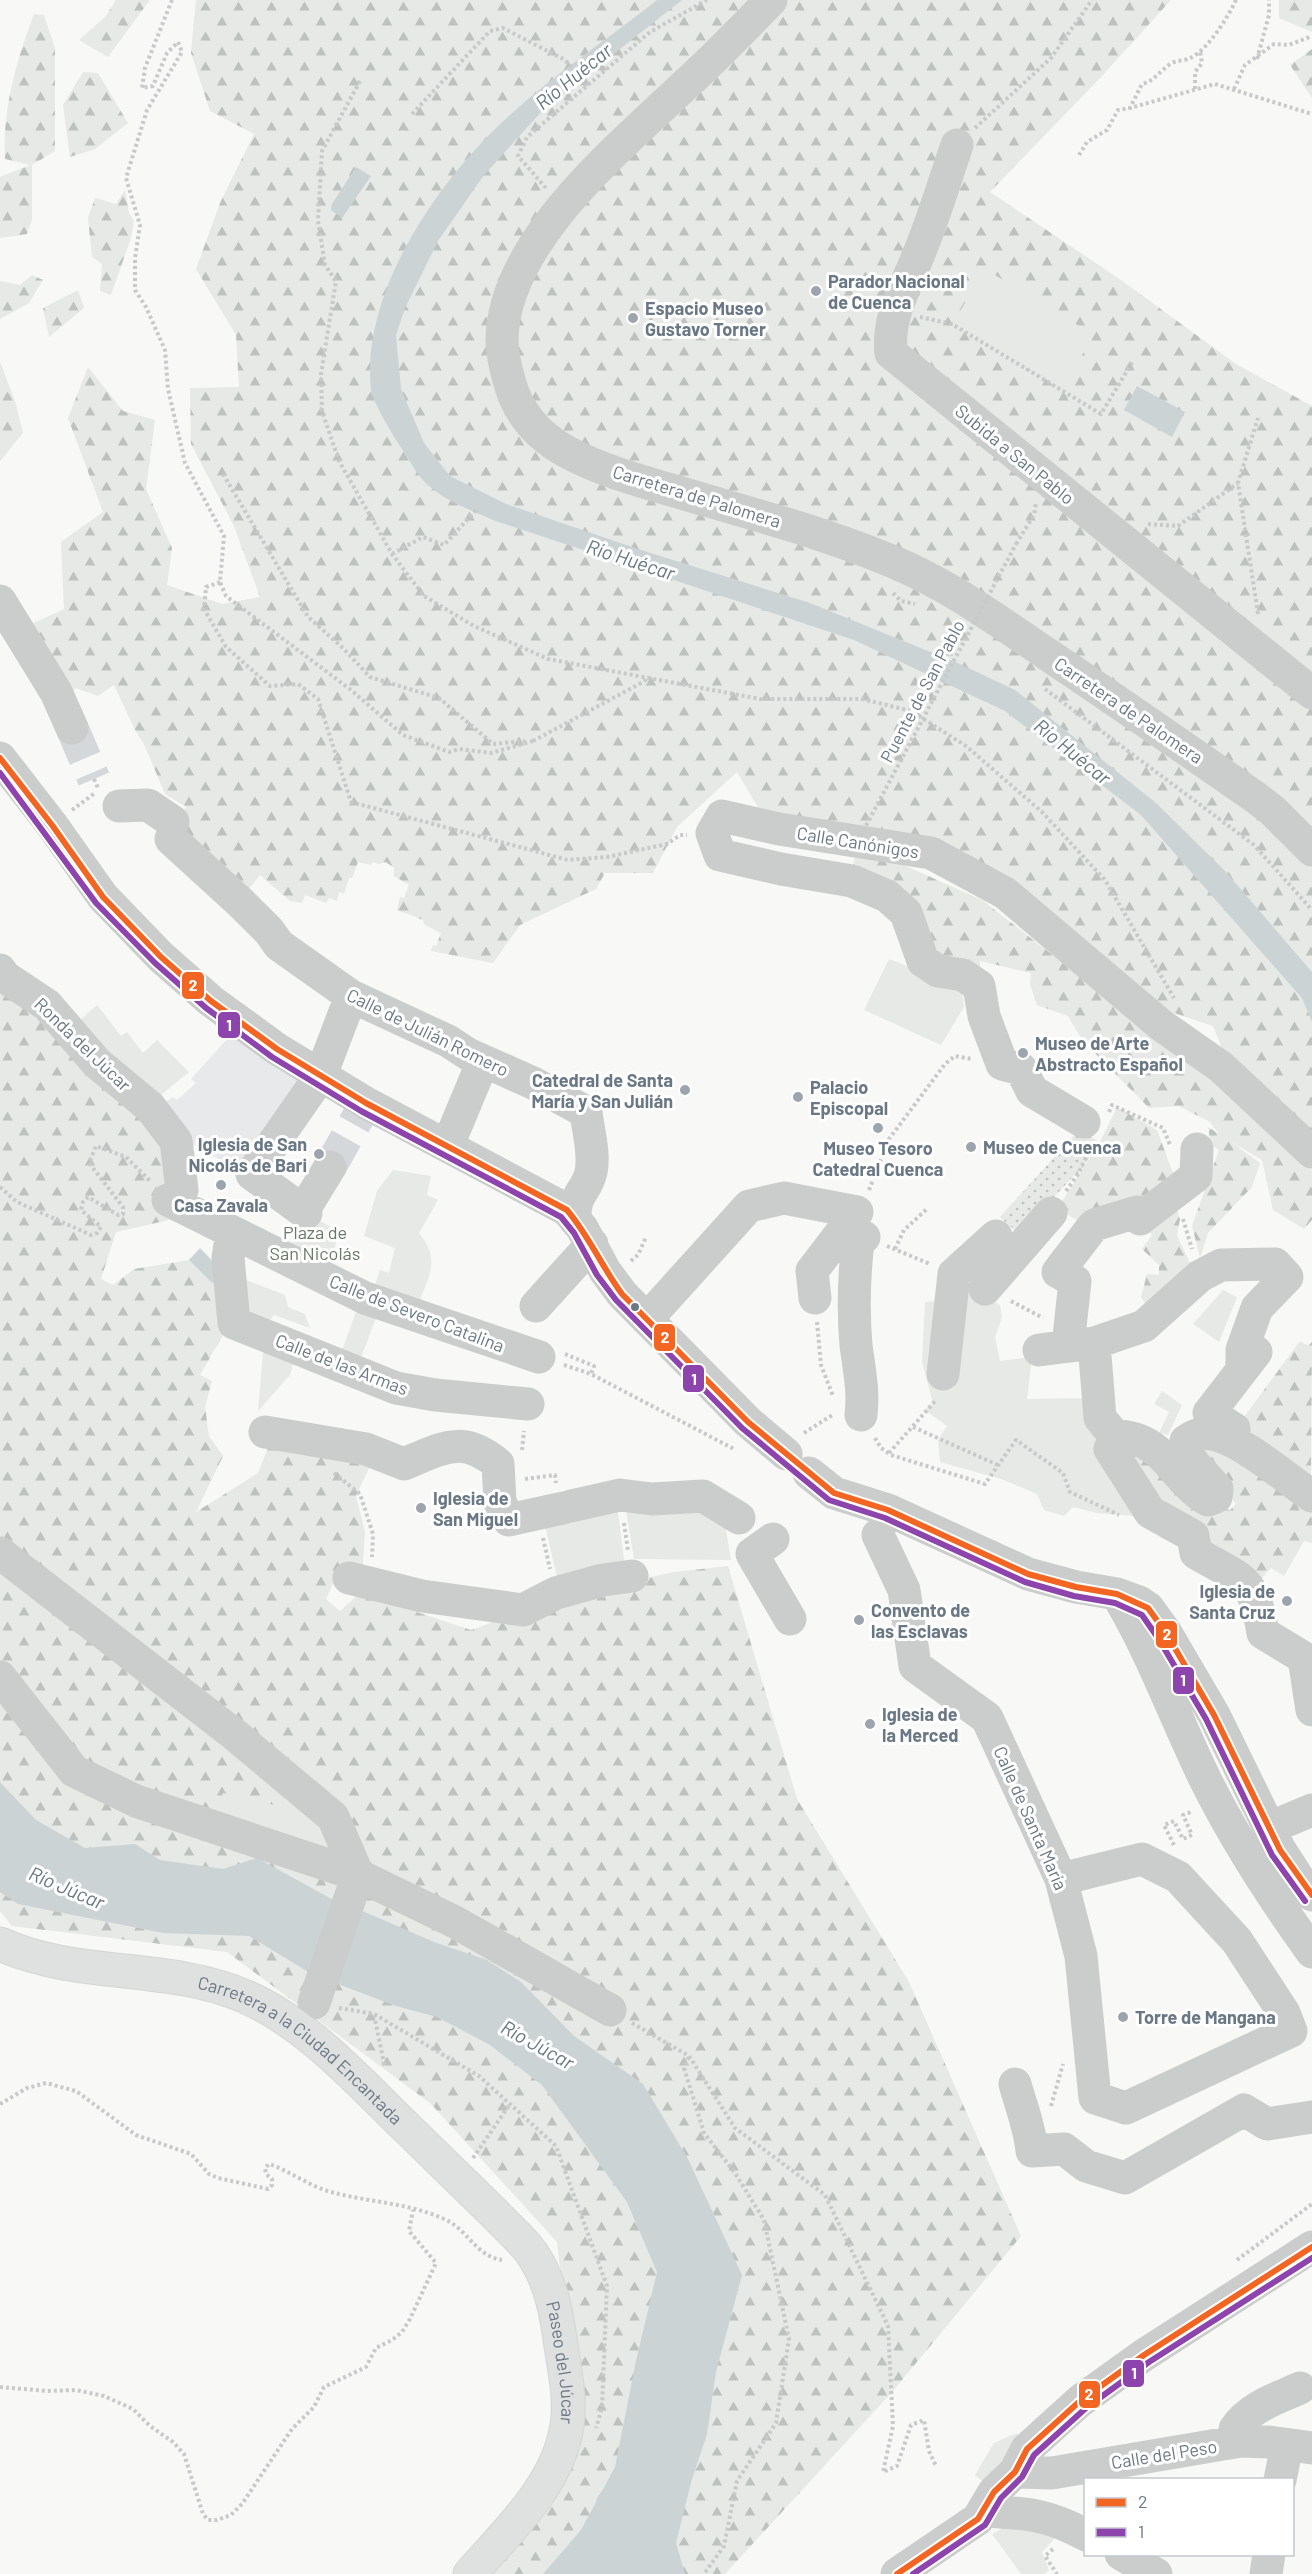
<svg xmlns="http://www.w3.org/2000/svg" width="1312" height="2574" viewBox="0 0 1312 2574" font-family="Barlow,sans-serif">
	<style>
		.built { fill: #e8e9ea }
		.forest { fill: url(#forest-firs) }
		.park { fill: url(#park-dots) }
		.garden { fill: #e6e9e5 }
		.water { fill: #ccd3d5 }
		.lines { fill: none; stroke-linecap: round; stroke-linejoin: round }
		.minor-tunnel { stroke: #d4d8da; stroke-width: 33; stroke-dasharray: 33 16; stroke-linecap: butt }
		.major-casing { stroke: #d4d5d5; stroke-width: 35 }
		.path { stroke: #c8c9ca; stroke-width: 4; stroke-dasharray: 3 3; stroke-linecap: butt }
		.minor { stroke: #cbcccc; stroke-width: 33 }
		.major { stroke: #dfe0e0; stroke-width: 33 }
		.path-bridge { stroke: #c8c9ca; stroke-width: 4; stroke-dasharray: 3 3; stroke-linecap: butt }
		.bus-1-casing { stroke: #fff; stroke-width: 10 }
		.bus-2-casing { stroke: #fff; stroke-width: 10 }
		.bus-1 { stroke: #f26522; stroke-width: 6 }
		.bus-2 { stroke: #8e44ad; stroke-width: 6 }
		.poi-dot { fill: #9ca5ad; stroke: #fff; stroke-width: 2 }
		.bus-dot { fill: #6a7885; stroke: #fff; stroke-width: 2 }
		.labels { text-anchor: middle; dominant-baseline: central; stroke-width: 6; stroke-linejoin: round; paint-order: stroke }
		.poi-label { font-size: 18px; font-weight: bold; fill: #6a7885; stroke: #fff; text-anchor: start }
		.street-label { font-size: 18px; fill: #6a7885; stroke: #fff }
		.park-label { font-size: 18px; fill: #677864; stroke: #fff }
		.water-label { font-size: 20px; font-style: italic; fill: #667880; stroke: #fff }
		.line-badge { stroke: #fff; stroke-width: 2 }
		.badge-label { font-size: 16px; text-anchor: middle; font-weight: bold; fill: #fff }
	</style>
	<defs>
		<pattern id="forest-firs" width="22" height="20" patternUnits="userSpaceOnUse" patternTransform="scale(1.5)"><rect width="22" height="20" fill="#e6e9e5"/><path d="M5 1l3.5 6h-7zM16 11l3.5 6h-7z" fill="#bec2bf"/></pattern>
		<pattern id="park-dots" width="8" height="8" patternUnits="userSpaceOnUse" patternTransform="scale(1.5)"><rect width="8" height="8" fill="#e6e9e5"/><path d="M2 2h.1M6 6h.1" fill="none" stroke="#bec2bf" stroke-width="1.8" stroke-linecap="round"/></pattern>
	</defs>
	<rect width="100%" height="100%" fill="#f8f8f7"/>
	<path class="built" d="M236,1029L313,1075L244,1175L195,1144L188,1154L165,1103L172,1097L177,1100L196,1083L191,1079Z"/>
	<path class="forest" d="M116,0H150L108,57L79,40L106,16Z
		M196,0H1171L1101,77L990,192L1121,280L1236,364L1312,406V1151L1230,1068L1213,1026L1171,1012L1136,993L971,856L900,833L762,814L737,772L677,827L653,873H605L596,889L520,925L493,963L431,951L433,945L436,946L441,933L425,925L423,920L397,910L400,897L404,898L409,885L394,876V868L386,862L379,864L373,862L371,865L358,862L352,878H349L344,894L339,892L337,901L329,898L326,903L305,895L302,903L290,901L260,875L245,894L173,833L186,807L165,794L144,744L135,730L114,685L98,696L76,688L67,695L25,627L64,609L61,542L103,512L68,418L88,367L123,411L155,420L146,489L172,548L167,585L222,604L260,597L234,526L191,444L190,388L239,387L236,335L196,269L220,203L254,134L210,111L191,53Z
		M1279,0H1312V32L1279,18Z
		M34,14L44,15L55,48V151L32,165V220L27,234L0,238V177L30,165L5,159C2,110 17,59 34,14Z
		M1312,49V98L1290,65Z
		M83,72L98,73L128,123L95,149L70,157L63,105Z
		M125,190L129,213L134,221L131,238L111,295L100,291L102,264L92,257L88,218L95,198L116,204Z
		M32,275L43,280L29,303L0,319V281L20,285Z
		M78,290L84,308L49,337L43,308Z
		M0,362L15,401L23,433L0,461Z
		M859,845L982,900L1132,1017L1223,1080L1312,1170V1220L1304,1229L1273,1210L1262,1160L1230,1141L1260,1163L1252,1187L1208,1233L1200,1258L1192,1226L1219,1150L1211,1145L1208,1127L1219,1134L1210,1122L1179,1106L1149,1108L1082,1040L1068,1016L1037,1005L1030,984L1031,973L980,961V988L938,971L852,868Z
		M0,982L149,1117L179,1170L158,1203L169,1220L116,1232L101,1279L113,1285L134,1269L189,1260L211,1282L217,1284L232,1319L200,1375L212,1381L205,1407L209,1436L223,1456L196,1512L258,1473L273,1436L376,1453L356,1496L365,1531L362,1579L339,1570L326,1599L340,1611L360,1593L471,1630L559,1598L674,1572L728,1566L797,1799L909,1982L1021,2236L893,2391L725,2574H493L543,2510L581,2441L557,2242L431,2104L227,1952L12,1926L0,1911Z
		M1117,1107L1157,1130L1177,1184L1086,1225L1057,1209L1100,1142Z
		M1176,1206L1180,1219L1177,1235L1193,1270L1151,1312L1141,1297L1147,1274L1159,1275V1265L1142,1249L1152,1235L1144,1227Z
		M1300,1341L1308,1346L1312,1342L1311,1478L1239,1424Z
		M1124,1444L1195,1500L1230,1510L1236,1504L1203,1464L1201,1444L1220,1447L1312,1511V1543L1304,1541L1284,1576L1271,1568L1261,1579L1224,1557L1153,1499Z"/>
	<path class="park" d="M1079,1130L1100,1142L1078,1174L1076,1173L1020,1235L1000,1217Z"/>
	<path class="garden" d="M985,269L1094,335L1062,389L953,323Z
		M889,959L943,980L962,993L964,1007L941,1045L864,1010Z
		M97,1005L121,1036L127,1032L143,1053L157,1040L189,1072L146,1107L72,1027Z
		M393,1170L431,1176L427,1195L438,1200L419,1233C442,1261 428,1277 417,1307L373,1291L380,1270L389,1273L395,1248L364,1236L377,1191Z
		M306,1213L340,1232L325,1274L287,1254Z
		M236,1276L285,1295L288,1307L305,1314L310,1328L274,1315L264,1329L245,1320Z
		M959,1280L1000,1305L1002,1317L995,1337L1000,1361L1032,1357L1027,1399L1092,1398L1136,1516L1097,1513L1073,1507L1064,1516L1044,1510L1037,1494L1001,1479L940,1462L938,1440L947,1426L925,1410L933,1403L922,1362L925,1302L957,1300Z
		M1223,1290L1237,1297L1219,1342L1193,1324Z
		M360,1301L380,1307L356,1371L337,1364Z
		M269,1346L296,1354L290,1375L258,1411L263,1353Z
		M1162,1391L1182,1405L1168,1435L1159,1433L1169,1412L1154,1404Z
		M625,1504L723,1512L731,1560L634,1559Z
		M617,1505L625,1567L559,1586L543,1517Z
		M223,1793L279,1806L323,1823L315,1847L216,1818Z
		M1017,2433L1022,2449L988,2486L975,2475L994,2443Z
		M1015,2521L1068,2524L1042,2552L1049,2570L1045,2574H1021L992,2534Z"/>
	<path class="water" d="M657,0H682L544,109L484,175L438,241L405,308L396,335L401,389L424,443L450,476L506,504L641,550L810,603L960,664L1015,690L1156,803L1226,872L1312,972V1022L1302,998L1141,815L1005,711L854,640L493,520C471,510 447,502 429,486C418,477 410,461 402,449C395,439 372,401 371,389C361,297 431,192 494,130C544,81 603,43 657,0Z
		M356,167L371,176L342,218L331,210L332,204Z
		M1137,386L1185,412L1172,437L1124,410Z
		M200,1248L227,1276L217,1284L211,1282L189,1260Z
		M0,1782L36,1820L85,1848L135,1844L160,1860L223,1869L257,1858L339,1903L315,1976L249,1936L163,1933L18,1904L0,1892Z
		M358,1909L434,1942L487,1960L521,1982L574,2036L643,2084L687,2157L742,2275L716,2372L707,2434L692,2479L676,2543L685,2574H543L581,2530L615,2467L636,2361L657,2272L627,2202L542,2085L490,2045L437,2017L396,2006L330,1981Z"/>
	<g class="lines">
		<path class="minor-tunnel" d="M72,728L94,779
			M330,1167L366,1103"/>
		<defs>
			<g id="major">
				<path id="s1" d="M0,1944C77,1979 167,1963 244,1996C309,2024 359,2082 410,2131C439,2159 467,2187 496,2215C508,2228 523,2240 533,2255C551,2282 557,2315 561,2346C565,2372 571,2399 567,2425C559,2484 507,2532 470,2574"/>
			</g>
		</defs>
		<use href="#major" class="major-casing"/>
		<path class="path" d="M172,0L145,68L142,88L153,86L167,53L178,42L182,52L147,110L126,178L140,225L135,258V290L146,307L165,350L168,389L185,463L224,536L220,582L226,596L351,690L403,735L449,752L459,749L491,753L533,741
			M1236,0C1228,17 1208,50 1190,58C1185,61 1177,60 1172,63C1161,69 1155,81 1142,84L1130,108L1215,84L1312,114
			M1257,59L1269,15V0
			M360,81L322,151L318,221L325,265L336,281L321,374L322,411L339,461L392,554L424,596L474,626L548,659L760,699H862L911,711L966,746L1042,812L1105,880L1174,998
			M1195,89V72L1202,63L1200,51
			M1234,89L1245,65L1274,44L1289,45L1312,36
			M412,114L490,31L503,28L565,60L587,86
			M975,128L1051,58L1092,0
			M1079,155L1087,142L1107,130L1118,110L1130,108
			M546,188L518,156L527,137L650,32L707,0
			M920,317L952,324L1101,414L1133,361
			M223,474L308,617L343,648L370,677L439,698L493,744L525,741
			M1148,524L1178,526L1238,483
			M1016,544L1034,515L1036,503
			M392,554L423,537L444,545L478,508
			M220,582L206,587L204,609L226,647L270,686L298,684L318,699L351,802L568,860L607,857L667,844L680,835H687
			M893,593L901,601L915,604
			M1258,614L1238,483L1258,418
			M1045,689L1254,845L1312,910
			M533,741L643,682L649,677
			M94,779L98,788
			M72,810L95,793
			M1109,1112L1112,1105L1163,1128L1170,1145
			M0,1187L17,1202L91,1235L97,1233L101,1227L81,1210L83,1202L88,1197L118,1215L123,1214V1207L89,1163L96,1146L126,1157L151,1182
			M869,1190L889,1139L945,1064L955,1056L972,1059
			M1066,1191L1078,1174L1091,1148
			M1183,1219L1192,1249
			M887,1246L930,1264
			M895,1249L904,1230L927,1209
			M631,1261L638,1255L646,1237
			M1011,1301L1043,1318
			M817,1322L821,1365L833,1396
			M565,1354L594,1366L591,1374
			M564,1365L591,1374L734,1449
			M913,1427L998,1465
			M804,1433L834,1414
			M875,1438L881,1448L891,1455L985,1484L1016,1440L1063,1473L1070,1492L1119,1515
			M522,1450L524,1431
			M889,1453L936,1400
			M334,1473L360,1494L373,1534L372,1557
			M525,1479L555,1475L556,1483
			M624,1523L628,1551
			M543,1538L550,1569
			M1174,1845L1164,1825L1174,1821L1183,1839L1192,1835L1183,1815L1191,1812
			M339,2008L374,2014L479,2076L556,2146L607,2286L602,2408L596,2428
			M374,2015L384,2063L381,2065
			M632,2023L689,2056L735,2128L825,2195L888,2326L893,2426L883,2472L897,2466L911,2425L924,2420L929,2451L936,2466
			M689,2057L684,2068L704,2133L735,2173L764,2220L789,2339L776,2423L737,2481L724,2546L704,2574
			M0,2104L27,2088L46,2083L76,2091L136,2135L191,2154L209,2174L218,2178L268,2189L272,2185V2179L266,2174L265,2168L269,2164C290,2171 309,2186 331,2192C368,2202 409,2203 444,2219C468,2229 475,2256 502,2260
			M1051,2106L1063,2064
			M473,2158L510,2104
			M1237,2260L1312,2204
			M0,2387L47,2391L76,2390L104,2396L133,2409L150,2426L173,2442L184,2454L203,2514L208,2520H217L231,2515L242,2504L292,2429L314,2407L324,2387L366,2367L376,2348L392,2340L402,2332L410,2319L436,2263L409,2231L413,2210
			M1053,2549L1045,2556L1057,2574"/>
		<path class="minor" d="M771,0C743,29 714,59 684,86C619,148 503,242 502,340C502,354 505,366 509,380C517,412 538,436 567,452C604,472 648,483 688,495C756,515 824,533 889,560C946,583 997,620 1047,654C1117,701 1186,749 1255,797L1272,810L1312,850
			M957,145C945,180 934,217 920,251C907,285 887,315 891,353L1312,693
			M0,601L56,692L72,728
			M0,758L52,825L103,897L161,957L211,1001L277,1049L366,1103L567,1210L582,1228L605,1271L622,1294L748,1422L786,1454
			M119,806L148,805L173,822
			M171,839L241,903L269,931L279,945L351,996L448,1041L468,1054L533,1083L586,1112C588,1130 595,1154 591,1172C586,1193 574,1192 575,1220
			M0,970L5,977L47,1005L97,1063L150,1107L176,1141L182,1190
			M1084,1122L1032,1091L1021,1069L1002,1064L984,1016L979,986L963,975L938,971L923,961L906,913L887,896L852,881L781,869L720,855L712,833L722,816L779,829L931,853L1005,893L1161,1025L1221,1067L1312,1152
			M448,1145L483,1061
			M168,1200L365,1298L539,1357
			M308,1203L330,1167
			M306,1213L252,1174L321,1075L351,996
			M232,1232L228,1258L234,1323L396,1388L435,1395L528,1404
			M985,1289L1051,1213
			M536,1306L592,1244
			M647,1319L749,1206L784,1198L857,1212L812,1271L815,1298
			M1094,1343L1100,1418L1115,1436
			M1068,1346L1075,1281L1058,1272L1094,1225L1137,1212L1140,1219L1196,1176L1197,1149
			M1039,1350L1094,1343L1144,1326L1200,1276L1221,1265L1275,1264L1287,1277L1257,1308L1242,1350V1370
			M943,1374L954,1274L996,1236
			M861,1415C864,1391 859,1369 856,1345C853,1311 854,1276 858,1242L864,1237
			M265,1432L366,1449L404,1464C443,1448 462,1434 498,1464L500,1502L509,1520L563,1508
			M1234,1442V1429L1209,1413L1256,1352
			M809,1473L834,1493L888,1510L1028,1574L1076,1587L1117,1594L1139,1602L1148,1608L1166,1633L1214,1715L1280,1850L1298,1878L1312,1895
			M1312,1496C1287,1479 1241,1439 1212,1434C1202,1432 1194,1435 1186,1441L1185,1450L1194,1464L1217,1489L1216,1497L1208,1500C1172,1480 1165,1436 1115,1436L1110,1449L1150,1512L1193,1536L1196,1553C1242,1580 1254,1576 1263,1633L1304,1658L1312,1668
			M571,1506L620,1495L652,1499L703,1496L739,1518
			M878,1535L904,1590L915,1666L987,1718L1061,1879L1081,1956L1095,2098L1126,2108L1291,2031L1284,2013L1237,1941L1178,1877L1142,1859L1061,1879
			M773,1539L752,1554L790,1619
			M0,1553L235,1735L333,1817L358,1875L314,2003
			M349,1578L422,1596L523,1610L556,1593L603,1580L632,1576
			M1122,1603C1155,1660 1177,1722 1206,1781C1236,1841 1273,1898 1312,1952
			M1304,1658L1312,1710
			M0,1677L74,1771L136,1801L358,1875L455,1922L610,2010
			M1269,1828L1312,1810
			M1015,2084C1021,2106 1030,2128 1032,2151L1064,2149L1086,2166L1125,2178L1244,2110L1267,2124L1312,2117
			M1235,2429C1249,2407 1278,2398 1300,2388
			M1015,2472L1052,2473L1241,2441L1269,2442L1312,2448
			M1280,2480L1287,2445
			M983,2511C1026,2513 1047,2514 1086,2535
			M1121,2554L1156,2574
			M897,2574L978,2519L994,2492L1015,2472L1027,2449L1080,2401L1144,2355L1312,2247
			M1266,2574L1269,2554"/>
		<use href="#major" class="major"/>
		<path class="path-bridge" d="M852,852L1016,544"/>
		<defs>
			<path id="bus-1" d="M0,758L52,825L103,897L161,957L211,1001L277,1049L366,1103L567,1210C589,1236 602,1267 622,1294L748,1422L834,1493L888,1510L1028,1574L1076,1587L1117,1594L1148,1608L1166,1633L1214,1715L1280,1850L1312,1895
				M897,2574L978,2519L994,2492L1015,2472L1027,2449L1080,2401L1144,2355L1312,2247"/>
			<path id="bus-2" d="M0,773L96,903L155,963L206,1008L272,1057L361,1111L561,1217L574,1233L597,1275L616,1300L742,1428L829,1500L885,1518L1025,1582L1074,1596L1115,1603L1142,1615L1158,1638L1206,1719L1272,1855L1305,1901
				M913,2574L985,2525L1001,2498L1022,2477L1034,2455L1086,2408L1149,2362L1312,2258"/>
		</defs>
		<use href="#bus-1" class="bus-1-casing"/>
		<use href="#bus-2" class="bus-2-casing"/>
		<use href="#bus-1" class="bus-1"/>
		<use href="#bus-2" class="bus-2"/>
	</g>
	<g class="poi-dot">
		<circle cx="816" cy="291" r="6"/>
		<circle cx="633" cy="318" r="6"/>
		<circle cx="1023" cy="1053" r="6"/>
		<circle cx="685" cy="1090" r="6"/>
		<circle cx="798" cy="1097" r="6"/>
		<circle cx="878" cy="1128" r="6"/>
		<circle cx="971" cy="1147" r="6"/>
		<circle cx="319" cy="1154" r="6"/>
		<circle cx="221" cy="1185" r="6"/>
		<circle cx="421" cy="1508" r="6"/>
		<circle cx="1287" cy="1601" r="6"/>
		<circle cx="859" cy="1620" r="6"/>
		<circle cx="870" cy="1724" r="6"/>
		<circle cx="1123" cy="2017" r="6"/>
	</g>
	<circle class="bus-dot" cx="635" cy="1307" r="5"/>
	<g class="labels">
		<g class="poi-label">
			<text x="828" y="281">Parador Nacional<tspan x="828" dy="21">de Cuenca</tspan></text>
			<text x="645" y="308">Espacio Museo<tspan x="645" dy="21">Gustavo Torner</tspan></text>
			<text x="1035" y="1043">Museo de Arte<tspan x="1035" dy="21">Abstracto Español</tspan></text>
			<text x="673" y="1080" text-anchor="end">Catedral de Santa<tspan x="673" dy="21">María y San Julián</tspan></text>
			<text x="810" y="1087">Palacio<tspan x="810" dy="21">Episcopal</tspan></text>
			<text x="307" y="1144" text-anchor="end">Iglesia de San<tspan x="307" dy="21">Nicolás de Bari</tspan></text>
			<text x="983" y="1147">Museo de Cuenca</text>
			<text x="878" y="1148" text-anchor="middle">Museo Tesoro<tspan x="878" dy="21">Catedral Cuenca</tspan></text>
			<text x="221" y="1205" text-anchor="middle">Casa Zavala</text>
			<text x="433" y="1498">Iglesia de<tspan x="433" dy="21">San Miguel</tspan></text>
			<text x="1275" y="1591" text-anchor="end">Iglesia de<tspan x="1275" dy="21">Santa Cruz</tspan></text>
			<text x="871" y="1610">Convento de<tspan x="871" dy="21">las Esclavas</tspan></text>
			<text x="882" y="1714">Iglesia de<tspan x="882" dy="21">la Merced</tspan></text>
			<text x="1135" y="2017">Torre de Mangana</text>
		</g>
		<g class="street-label">
			<text transform="translate(1015 454) rotate(39)">Subida a San Pablo</text>
			<text transform="translate(697 496) rotate(17)">Carretera de Palomera</text>
			<text transform="translate(922 691) rotate(-62)">Puente de San Pablo</text>
			<text transform="translate(1129 710) rotate(34)">Carretera de Palomera</text>
			<text transform="translate(858 842) rotate(9)">Calle Canónigos</text>
			<text transform="translate(428 1032) rotate(26)">Calle de Julián Romero</text>
			<text transform="translate(83 1044) rotate(44)">Ronda del Júcar</text>
			<text transform="translate(417 1313) rotate(21)">Calle de Severo Catalina</text>
			<text transform="translate(342 1364) rotate(21)">Calle de las Armas</text>
			<text transform="translate(1031 1818) rotate(66)">Calle de Santa María</text>
			<text stroke="none"><textPath href="#s1" startOffset="327">Carretera a la Ciudad Encantada</textPath></text>
			<text stroke="none"><textPath href="#s1" startOffset="753">Paseo del Júcar</textPath></text>
			<text transform="translate(1164 2454) rotate(-9)">Calle del Peso</text>
		</g>
		<g class="park-label">
			<text x="315" y="1232">Plaza de<tspan x="315" dy="21">San Nicolás</tspan></text>
		</g>
		<g class="water-label">
			<text transform="translate(573 76) rotate(-39)">Río Huécar</text>
			<text transform="translate(631 559) rotate(18)">Río Huécar</text>
			<text transform="translate(1073 751) rotate(39)">Río Huécar</text>
			<text transform="translate(67 1887) rotate(23)">Río Júcar</text>
			<text transform="translate(538 2044) rotate(29)">Río Júcar</text>
		</g>
	</g>
	<g class="line-badge">
		<rect x="181" y="971" width="24" height="29" rx="6" fill="#f26522"/>
		<rect x="217" y="1011" width="24" height="28" rx="6" fill="#8e44ad"/>
		<rect x="653" y="1323" width="23" height="29" rx="6" fill="#f26522"/>
		<rect x="682" y="1364" width="23" height="29" rx="6" fill="#8e44ad"/>
		<rect x="1155" y="1620" width="23" height="29" rx="6" fill="#f26522"/>
		<rect x="1172" y="1666" width="23" height="29" rx="6" fill="#8e44ad"/>
		<rect x="1122" y="2359" width="23" height="29" rx="6" fill="#8e44ad"/>
		<rect x="1078" y="2380" width="23" height="29" rx="6" fill="#f26522"/>
	</g>
	<g class="badge-label">
		<text x="193" y="991">2</text>
		<text x="229" y="1031">1</text>
		<text x="665" y="1343">2</text>
		<text x="694" y="1385">1</text>
		<text x="1167" y="1640">2</text>
		<text x="1183" y="1686">1</text>
		<text x="1134" y="2379">1</text>
		<text x="1089" y="2400">2</text>
	</g>
	<rect x="1084" y="2478" width="210" height="78" fill="#ffffff" stroke="#c3c9ce" stroke-width="1.5"/>
	<rect x="1096" y="2498" width="30" height="9" fill="#f26522" stroke="#c3c9ce" stroke-width="1.5"/>
	<text x="1138" y="2508" font-size="18" fill="#6a7885">2</text>
	<rect x="1096" y="2528" width="30" height="9" fill="#8e44ad" stroke="#c3c9ce" stroke-width="1.5"/>
	<text x="1138" y="2538" font-size="18" fill="#6a7885">1</text>
</svg>
